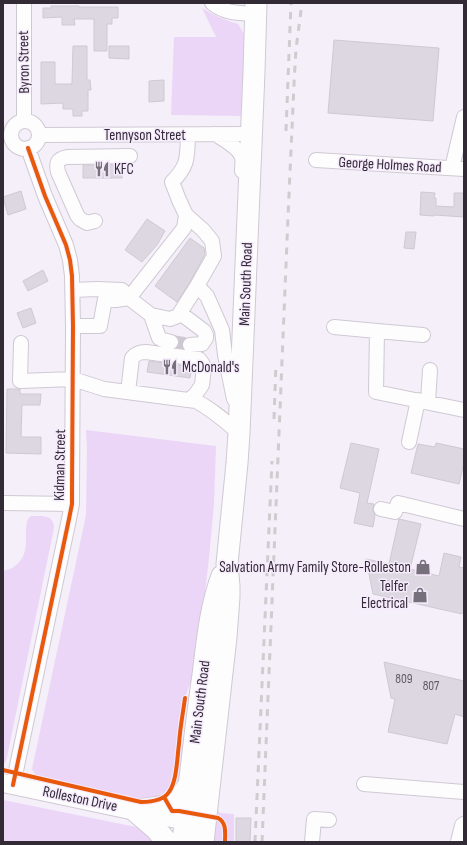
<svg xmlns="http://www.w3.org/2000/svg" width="467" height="845" viewBox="0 0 467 845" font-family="'Sofia Sans Condensed',sans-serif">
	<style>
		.green { fill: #ebd6f8 }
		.building { fill: #ddd7e1; stroke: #cfc9d3 }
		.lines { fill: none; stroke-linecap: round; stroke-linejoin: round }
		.minor-tunnel { stroke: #cec8d2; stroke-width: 14; stroke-dasharray: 14 7; stroke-linecap: butt }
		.minor-casing { stroke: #cfc9d3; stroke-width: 16 }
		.major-casing { stroke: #cfc9d3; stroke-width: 20 }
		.highway-casing { stroke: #cfc9d3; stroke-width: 23 }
		.minor { stroke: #fefdfe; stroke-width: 14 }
		.major { stroke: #fefdfe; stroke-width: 18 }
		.highway { stroke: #fefdfe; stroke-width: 21 }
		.rail { stroke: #ceccce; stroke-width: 3; stroke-dasharray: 7 7; stroke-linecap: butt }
		.cycleway-casing { stroke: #f6ebfd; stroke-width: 6 }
		.cycleway { stroke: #e8590c; stroke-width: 4 }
		.labels { text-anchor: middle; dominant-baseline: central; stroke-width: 3; stroke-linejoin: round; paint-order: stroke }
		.number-label { font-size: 13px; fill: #605a64 }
		.street-label { font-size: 15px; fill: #322b36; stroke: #f6ebfd }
		.poi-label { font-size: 15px; fill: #322b36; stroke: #f6ebfd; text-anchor: start }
	</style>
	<rect width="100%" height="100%" fill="#f5eff9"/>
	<path class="green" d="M202,8C214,15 224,20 238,24L244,34L242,116L171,115L174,37H216Z
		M86,430L216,446L214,504L209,558L202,617L193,675L185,698L180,731L184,749L181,777L177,791L143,805L39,782L32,769L86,515L87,450Z
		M31,516C36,516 46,515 51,519C53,521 54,525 54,528L7,757L5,763L3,765V571C7,570 11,569 15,566C35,551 19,525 31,516Z
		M3,800L146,829L161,842H3Z
		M215,806L220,813L234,814V842H211Z"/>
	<path class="building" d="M51,6H79V7H118V18H112V24H107V51H94V19H74L75,25H62V17L43,18V8H51Z
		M334,40L439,48L433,121L328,113Z
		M73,46H87V80H90L91,90H88V111H82V116H73V109H63V103L41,104V62H55V84H72Z
		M109,46H129V59L109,58Z
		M164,80V101L149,102V81Z
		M83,165H122V178H83Z
		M21,191L26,209L8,215L3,197Z
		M421,192L435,193L434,198H436V206L454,207V193H464V217L434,215V216L420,215Z
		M147,219L165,231L157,245L142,262L125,250Z
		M406,232H416L414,249L404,248Z
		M190,238L204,248L205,254L190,282L177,302L155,286Z
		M43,270L48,281L28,291L23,281Z
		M31,308L36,323L23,328L17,313Z
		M149,361L192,367L190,378L147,372Z
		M7,389H20V394H41L40,405H22L21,437H41V454L6,453Z
		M351,443L379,449L367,503L374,504L373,508V511L375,515L373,527L354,523L360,493L340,488Z
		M436,443L464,449V463L459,484L411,473L418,444L435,447Z
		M399,519L421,524L410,569L439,576L444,553L461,557L459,567L464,568V613H462V614L373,594L366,559L389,564Z
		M384,662L464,681V717L455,714L447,744L388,732L395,699L391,698Z
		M236,818H251L250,842H236Z"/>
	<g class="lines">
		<path class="minor-tunnel" d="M171,342L190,345"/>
		<defs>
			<path id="minor" d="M24,3V121
				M212,3C225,14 240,13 256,14
				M11 135a14 14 0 1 1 28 0a14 14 0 1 1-28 0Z
				M215,134C223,139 240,148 242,158C243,162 242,167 242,171
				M39,135L252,134
				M316,160L464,169
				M452,168L464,117
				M95,221L87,223L80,219L77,215L58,172C56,163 57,159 67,157L130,156
				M197,286L207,296L222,330L225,355L234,399
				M73,290L97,289L122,290L129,298L184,228L186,215L179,200L172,182C189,165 187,157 188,135
				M180,313L204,331L206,335V338L202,344L190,345
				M151,315L159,338L163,340L171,342
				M73,326H100L105,299L116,300L129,298L151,315L170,319L178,316L197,286L214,256L212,241L203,230L186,215
				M334,327L377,331
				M423,335L377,331L376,392L464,410
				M21,343L20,381L73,379L104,389L196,401C213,410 225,421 239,433
				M128,392L132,358C136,353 140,352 146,352L199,359L202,363L204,367L202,385L195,395L189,400
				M428,402L430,370
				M409,442L418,400
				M3,503L72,504
				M381,509L395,512L398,503L464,519
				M364,784L464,792
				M13,785L69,519L72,504V491L73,326L72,276L70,260L66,245L45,196L28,148
				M312,842L314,819L329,820"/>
			<path id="major" d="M3,783L135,811L198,823
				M460,842L464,826"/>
			<path id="highway" d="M135,811C164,804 172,813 190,783
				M135,811L156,829L167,842
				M183,842C189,786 195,730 203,675C207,642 210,608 222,576
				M203,842L226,637L229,597V586L227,564L237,463L239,433L254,72L256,3"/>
		</defs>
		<use href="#minor" class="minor-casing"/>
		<use href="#major" class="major-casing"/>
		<use href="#highway" class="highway-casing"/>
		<use href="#minor" class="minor"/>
		<use href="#major" class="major"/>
		<use href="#highway" class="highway"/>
		<path class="rail" d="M286,131L291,3
			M274,419L276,363
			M255,842L272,461
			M262,842L288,217L294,84L296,49L302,3"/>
		<defs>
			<path id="cycleway" d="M3,770L141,802C151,802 163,801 169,792C177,781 177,758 179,744C180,728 183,713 185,698
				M13,785L69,519L72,504V491L73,326L72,276L70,260L66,245L45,196L28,148
				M164,797L172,811H179L218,818C227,823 225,833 225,842"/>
		</defs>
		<use href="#cycleway" class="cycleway-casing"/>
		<use href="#cycleway" class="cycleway"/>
	</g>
	<defs>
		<symbol id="restaurant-bare" viewBox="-9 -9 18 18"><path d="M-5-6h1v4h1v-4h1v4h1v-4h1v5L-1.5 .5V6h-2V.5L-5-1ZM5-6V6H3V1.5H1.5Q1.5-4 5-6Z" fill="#76707a" stroke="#f6ebfd" stroke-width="2.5" paint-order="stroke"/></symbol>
		<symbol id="shop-bare" viewBox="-9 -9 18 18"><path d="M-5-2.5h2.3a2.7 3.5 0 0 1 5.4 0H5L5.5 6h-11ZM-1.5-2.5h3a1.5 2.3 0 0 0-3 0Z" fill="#76707a" stroke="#f6ebfd" stroke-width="2.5" paint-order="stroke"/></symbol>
	</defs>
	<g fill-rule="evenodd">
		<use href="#restaurant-bare" x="91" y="158" width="22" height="22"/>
		<use href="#restaurant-bare" x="159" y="356" width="22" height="22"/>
		<use href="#shop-bare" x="412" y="556" width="22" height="22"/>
		<use href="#shop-bare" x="409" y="584" width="22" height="22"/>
	</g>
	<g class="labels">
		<g class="number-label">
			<text x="404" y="679">809</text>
			<text x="431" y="686">807</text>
		</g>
		<g class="street-label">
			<text transform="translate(24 62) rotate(-91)">Byron Street</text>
			<text x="145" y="135">Tennyson Street</text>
			<text transform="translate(390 165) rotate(3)">George Holmes Road</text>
			<text transform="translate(246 284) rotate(-88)">Main South Road</text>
			<text transform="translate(60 465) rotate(-89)">Kidman Street</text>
			<text transform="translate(200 702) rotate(-83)">Main South Road</text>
			<text transform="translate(80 799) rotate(12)">Rolleston Drive</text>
		</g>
		<g class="poi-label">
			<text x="114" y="169">KFC</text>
			<text x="182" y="367">McDonald's</text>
			<text x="411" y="567" text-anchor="end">Salvation Army Family Store-Rolleston</text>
			<text x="408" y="586" text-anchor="end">Telfer<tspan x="408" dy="17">Electrical</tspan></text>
		</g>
	</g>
	<rect width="467" height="845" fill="none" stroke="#322b36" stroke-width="8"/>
</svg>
